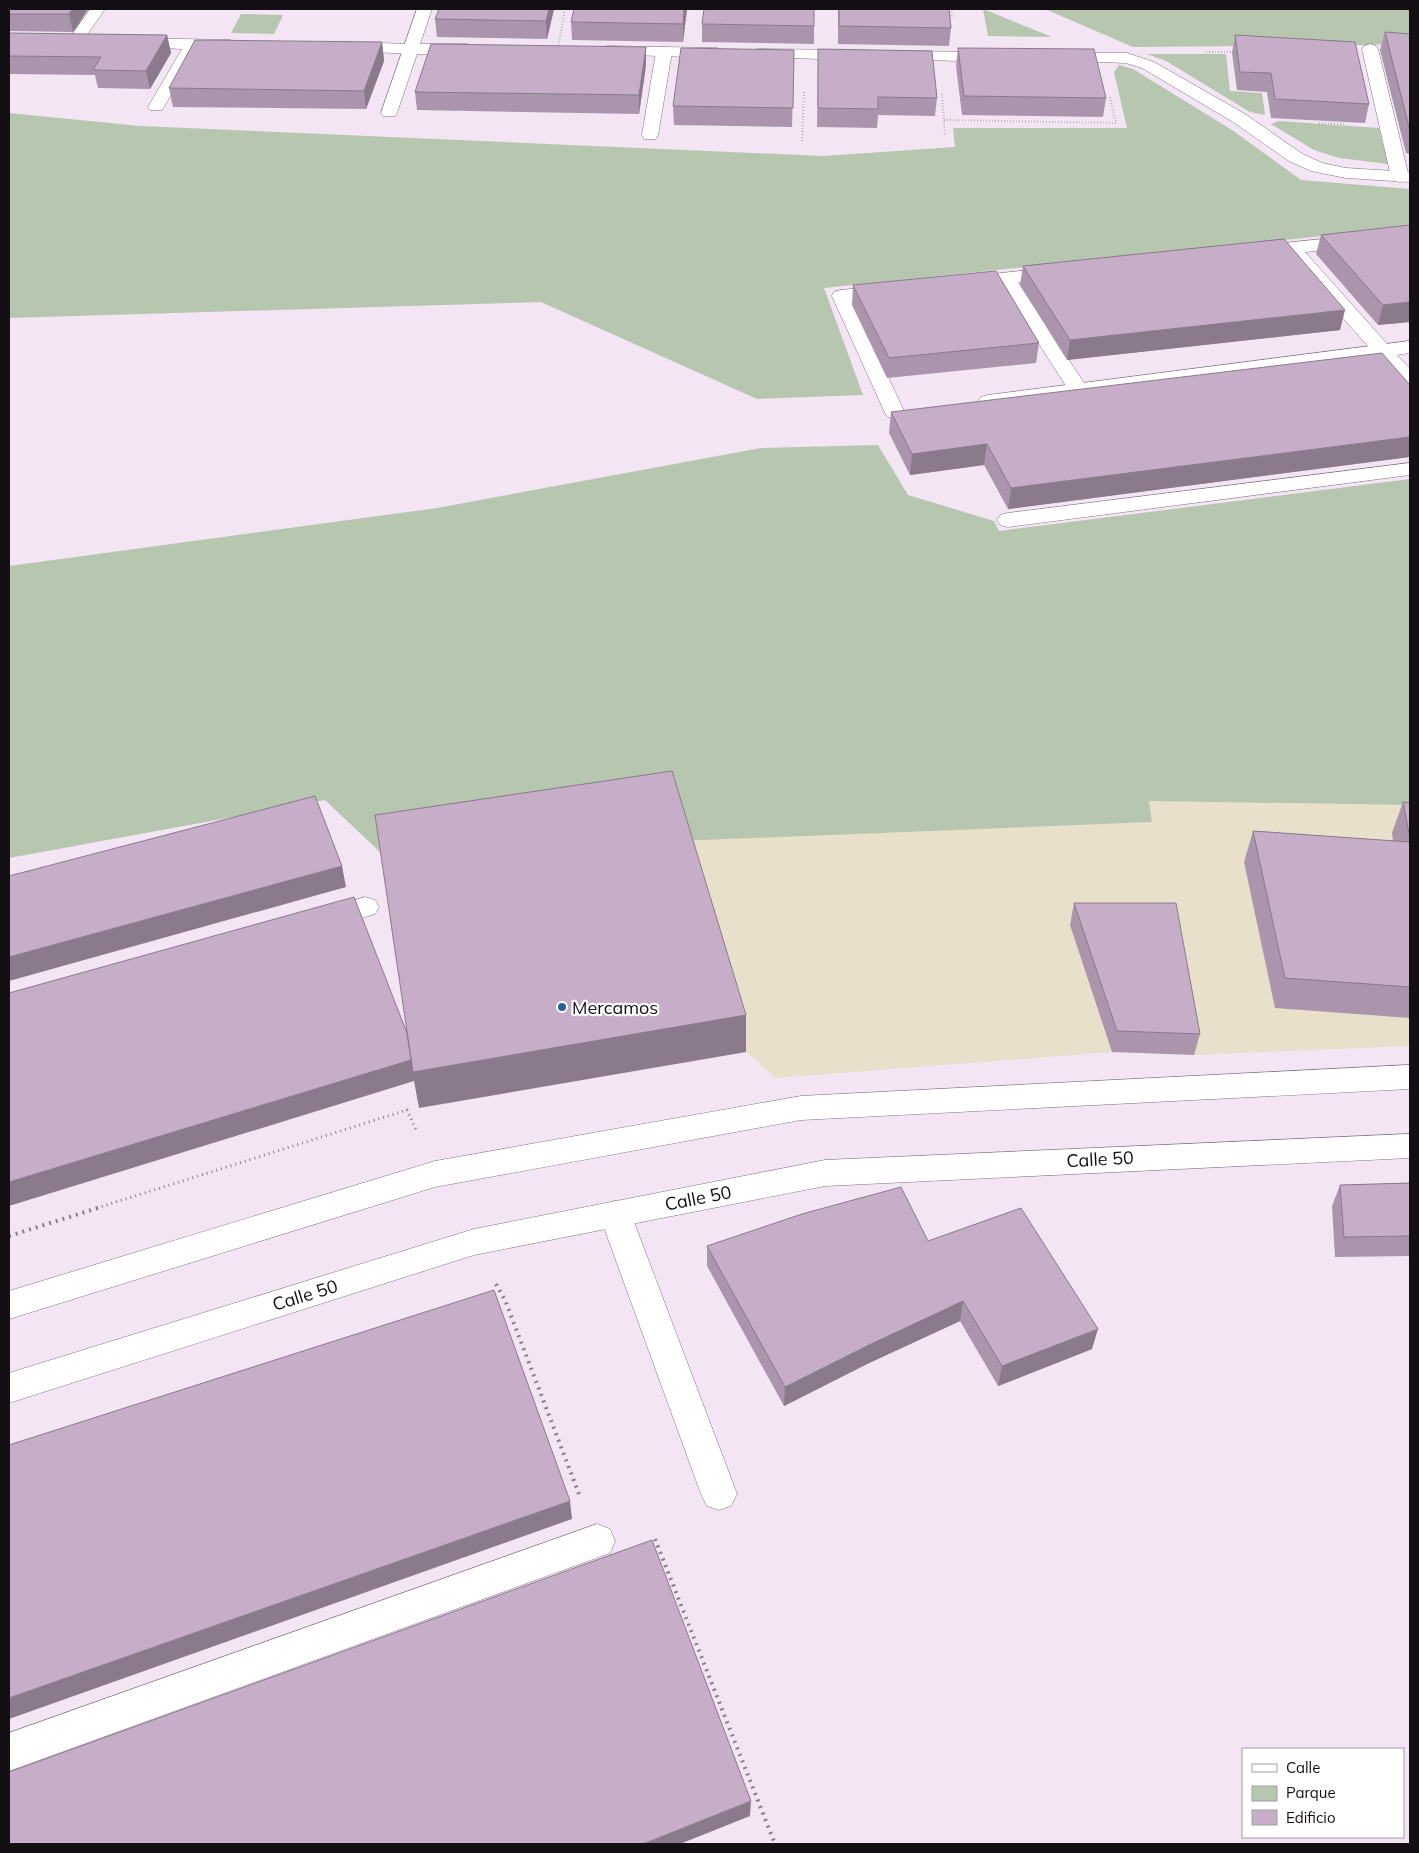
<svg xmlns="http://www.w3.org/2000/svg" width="1419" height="1853" viewBox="0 0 1419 1853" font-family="Mulish,sans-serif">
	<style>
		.commercial { fill: #e9e0cb }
		.green { fill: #b7c6af }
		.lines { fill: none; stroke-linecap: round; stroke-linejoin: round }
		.service-casing { stroke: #7f7380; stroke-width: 1 }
		.pedestrian-casing { stroke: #7f7380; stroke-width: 1 }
		.minor-casing { stroke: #7f7380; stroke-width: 1 }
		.secondary-casing { stroke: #7f7380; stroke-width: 1 }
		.path-far2 { stroke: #8a808a; stroke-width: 2; stroke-dasharray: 0.5 2.5; stroke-linecap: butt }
		.path-far1 { stroke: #8a808a; stroke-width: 3; stroke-dasharray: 1 4; stroke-linecap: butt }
		.path { stroke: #8a808a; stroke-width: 4; stroke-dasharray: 2 5; stroke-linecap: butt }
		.service { fill: #fff; fill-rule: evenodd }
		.pedestrian { fill: #fff; fill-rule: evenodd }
		.minor { fill: #fff; fill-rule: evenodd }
		.secondary { fill: #fff; fill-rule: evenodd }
		.wall { fill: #aa95ac }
		.shaded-wall { fill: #8b798c }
		.building { fill: #c6adc8; stroke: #8b798c }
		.poi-dot { fill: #266299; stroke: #fff; stroke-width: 2 }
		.labels { text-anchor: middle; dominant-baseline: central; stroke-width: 4.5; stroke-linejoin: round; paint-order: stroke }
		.poi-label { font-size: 18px; fill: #140f14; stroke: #fff; text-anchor: start }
		.street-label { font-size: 18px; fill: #140f14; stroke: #fff }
	</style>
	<rect width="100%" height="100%" fill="#f3e5f4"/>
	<path class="commercial" d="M1148,801L1410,805V1046L1194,1055L1171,924L1071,925L1112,1052L776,1078L746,1052L681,840L1152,822Z"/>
	<path class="green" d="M983,9L1052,37L988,36Z
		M1045,9H1410V43L1369,45L1133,47Z
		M241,14L283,15L274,34L231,33Z
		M1147,54H1226L1230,91L1262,93L1265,115L1250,112L1166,61Z
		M1119,65L1133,69L1232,130L1301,180L1410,189V227L824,288L863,395L757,399L541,302L9,318V113L140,126L823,156L955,147L953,128H1127L1114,72Z
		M1279,121L1379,128L1388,164L1339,158L1314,150L1271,124Z
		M878,445L908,495L994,521L999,531L1410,479V805L1149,801L1152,822L381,853L325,800L9,858V566L437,508L761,448Z"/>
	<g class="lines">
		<defs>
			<path id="service" d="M90,9H105L80,45H70L67,42Z
				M130,38L230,40L236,42L238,45L236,48L197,49L164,107L162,110H150L148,107L182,49L125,46L122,43L125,40Z
				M345,42L411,44L417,46L419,49L417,52L411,54L339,50L337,47L339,44Z
				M664,47L670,49L672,52L658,135L656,139H644L642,135L656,52L658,49Z
				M615,1201L626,1205L631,1214L737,1494L731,1506L719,1510L707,1506L701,1494L599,1214L604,1205Z
				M597,1524L610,1529L615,1541L610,1553L9,1771V1733Z"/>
			<path id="pedestrian" d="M1370,44L1376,46L1378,49L1409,177L1406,181L1400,182L1394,181L1391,177L1362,49L1364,46Z
				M1298,250L1305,252L1389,346L1392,350L1389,354L1382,356L1375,354L1291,260L1289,256L1291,252Z
				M1006,273L1013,275L1088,389L1085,393L1078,395L1071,393L1068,389L997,279L999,275Z
				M841,290L848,292L850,296L905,413L902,417L895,419L888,417L885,413L832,296L834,292Z
				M365,897L375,900L379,907L375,914L323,930L313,927L309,920L313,913Z"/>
			<path id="minor" d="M417,9H432L420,44H467L473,46L475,49L473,52L467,54H417L397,113L395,116H383L381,113Z
				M608,46L717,48L723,50L725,53L723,56L717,58L602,54L600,51L602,48Z
				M758,49L855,50L861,52L863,55L861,58L855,60L752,57L750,54L752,51Z
				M895,51L995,52L1001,54L1003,57L1001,60L995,62L889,59L887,56L889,53Z
				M1058,52L1127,53L1154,62L1245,114L1301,153L1322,163L1346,168L1410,172V182L1346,178L1311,171L1289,161L1233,122L1142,68L1126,63L1052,60L1050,57L1052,54Z
				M1410,230V240L1255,258L1249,256L1246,252L1249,248L1255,246Z
				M1058,267L1065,269L1067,273L1065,277L964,289L957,287L955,283L957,279L964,277Z
				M889,285L896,287L898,291L896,295L841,302L834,300L832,296L834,292L841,290Z
				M1410,341V353L1397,355L1410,369V387L1403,385L1378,357L988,407L981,405L978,401L981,397L988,395Z
				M1410,463V475L1008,527L1000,525L997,520L1000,515L1008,513Z"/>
			<path id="secondary" d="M1410,1065V1089L801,1120L435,1187L9,1319V1291L435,1161L801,1096Z
				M1410,1134V1158L825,1186L474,1255L9,1403V1373L474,1229L825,1160Z"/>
		</defs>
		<use href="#service" class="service-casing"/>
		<use href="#pedestrian" class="pedestrian-casing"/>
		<use href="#minor" class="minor-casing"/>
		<use href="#secondary" class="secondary-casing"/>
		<path class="path-far2" d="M951,9L952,18
			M558,48L565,9
			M1206,52H1235
			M942,94L945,136
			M944,120L1116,123L1110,97
			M1319,123L1345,124
			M802,141L804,92"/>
		<path class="path-far1" d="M97,1208L407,1110L417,1132"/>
		<path class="path" d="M9,1236L101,1207
			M496,1284L505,1300L579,1494
			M655,1539L775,1844"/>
		<use href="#service" class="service"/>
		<use href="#pedestrian" class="pedestrian"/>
		<use href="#minor" class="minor"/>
		<use href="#secondary" class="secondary"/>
	</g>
	<path class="wall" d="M9,9H88L73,32L9,31Z
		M439,9H554L547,39L437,37L435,19Z
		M687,9L683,42L572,40L571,22Z
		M838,9H949L951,28L949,46L838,44Z
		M702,24L814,26V44L702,42Z
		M1385,32L1410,34V154L1406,153L1380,50Z
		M9,33L167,35L171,53L150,89L98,88L95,75L9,74Z
		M1235,35L1369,104L1365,123L1271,118L1267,92L1237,90L1232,53Z
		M382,42L384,61L366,109L173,107L169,88Z
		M646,47V65L639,114L417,110L415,92Z
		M958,48L1106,98L1103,117L962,115L956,66Z
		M818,49L937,98L935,116L878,115L877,128L817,127Z
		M794,50L792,127L674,125L673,106Z
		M1410,225V322L1378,325L1316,254L1321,235Z
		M1023,266L1340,330L1067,360L1020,285Z
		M853,285L1039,343L1036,363L887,378L852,305Z
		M1410,385V457L1008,509L984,465L910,475L889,433L891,412Z
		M1403,802L1410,803V1018L1275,1008L1244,862L1253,831L1393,841L1392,833Z
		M1074,903L1200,1034L1194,1055L1112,1052L1070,925Z
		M1410,1183V1256L1335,1257L1332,1206L1340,1185Z
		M928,1241L1092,1349L998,1386L960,1321L867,1364L784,1406L707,1266V1246Z"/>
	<path class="shaded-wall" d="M73,9H88L73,32L69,14Z
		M549,9H554L547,39L546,21Z
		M684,9H687L683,42V24Z
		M167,35L171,53L150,89L146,71Z
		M382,42L384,61L366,109L364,91Z
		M646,47V65L639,114V95Z
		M1410,302V322L1378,325L1383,305Z
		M1345,310L1340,330L1067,360L1070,340Z
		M1410,437V453L1409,457L1008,509L1011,488Z
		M987,444L984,465L910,475L912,454Z
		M342,866L346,887L9,981V957Z
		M746,1015V1052L419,1108L414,1081L9,1206V1182L411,1059Z
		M963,1301L960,1321L867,1364L784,1406L785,1387L869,1345Z
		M1098,1329L1092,1349L998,1386L1002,1366Z
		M570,1501L572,1519L9,1719V1698Z
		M751,1801L750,1816L680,1844H643Z"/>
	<path class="building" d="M9,9H73L69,14H9Z
		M439,9H549L546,21L435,19Z
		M574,9H684L683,24L571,22Z
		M704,9H814V26L702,24Z
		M839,9H949L951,28L839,26Z
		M1385,32L1410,34V131Z
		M9,33L167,35L146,71L93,70L101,57L9,56Z
		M1235,35L1355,42L1369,104L1275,99L1271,73L1240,72Z
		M195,40L382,42L364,91L169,88Z
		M431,44L646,47L639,95L415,92Z
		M681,48L794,50L793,108L673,106Z
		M958,48L1094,49L1106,98L964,96Z
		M818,49L932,51L937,98L878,97V109L818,108Z
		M1410,225V302L1383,305L1321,235Z
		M1284,239L1345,310L1070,340L1023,266Z
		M996,271L1039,343L889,358L853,285Z
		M1382,353L1410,385V437L1011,488L987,444L912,454L891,412Z
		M672,771L746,1015L413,1072L375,815Z
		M315,796L342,866L9,957V876Z
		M1403,802L1410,803V838Z
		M1253,831L1410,842V987L1285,978Z
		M354,897L407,1033L411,1060L9,1182V993Z
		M1074,903H1176L1200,1034L1117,1031Z
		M1410,1183V1236L1344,1237L1340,1185Z
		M901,1187L928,1241L1021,1208L1098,1329L1002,1366L963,1301L869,1345L785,1387L707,1246L802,1214Z
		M494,1290L570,1501L9,1698V1445Z
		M652,1540L751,1801L643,1844H9V1772Z"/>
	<circle class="poi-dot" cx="562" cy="1007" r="5"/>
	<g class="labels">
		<g class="poi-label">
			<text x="572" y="1007">Mercamos</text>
		</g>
		<g class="street-label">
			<text transform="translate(1100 1159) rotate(-3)">Calle 50</text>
			<text transform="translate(698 1198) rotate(-11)">Calle 50</text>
			<text transform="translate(305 1295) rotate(-17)">Calle 50</text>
		</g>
	</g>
	<rect width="1419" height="1853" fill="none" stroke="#140f14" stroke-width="20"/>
	<rect x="1242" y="1748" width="162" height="90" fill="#ffffff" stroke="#a19fa1"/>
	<rect x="1252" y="1764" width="25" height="8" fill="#ffffff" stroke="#a19fa1"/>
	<text x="1286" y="1773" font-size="15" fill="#140f14">Calle</text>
	<rect x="1252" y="1786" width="25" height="15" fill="#b7c6af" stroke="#a19fa1"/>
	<text x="1286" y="1798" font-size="15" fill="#140f14">Parque</text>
	<rect x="1252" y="1810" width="25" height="15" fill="#c6adc8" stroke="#a19fa1"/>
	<text x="1286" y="1823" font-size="15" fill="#140f14">Edificio</text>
</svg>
